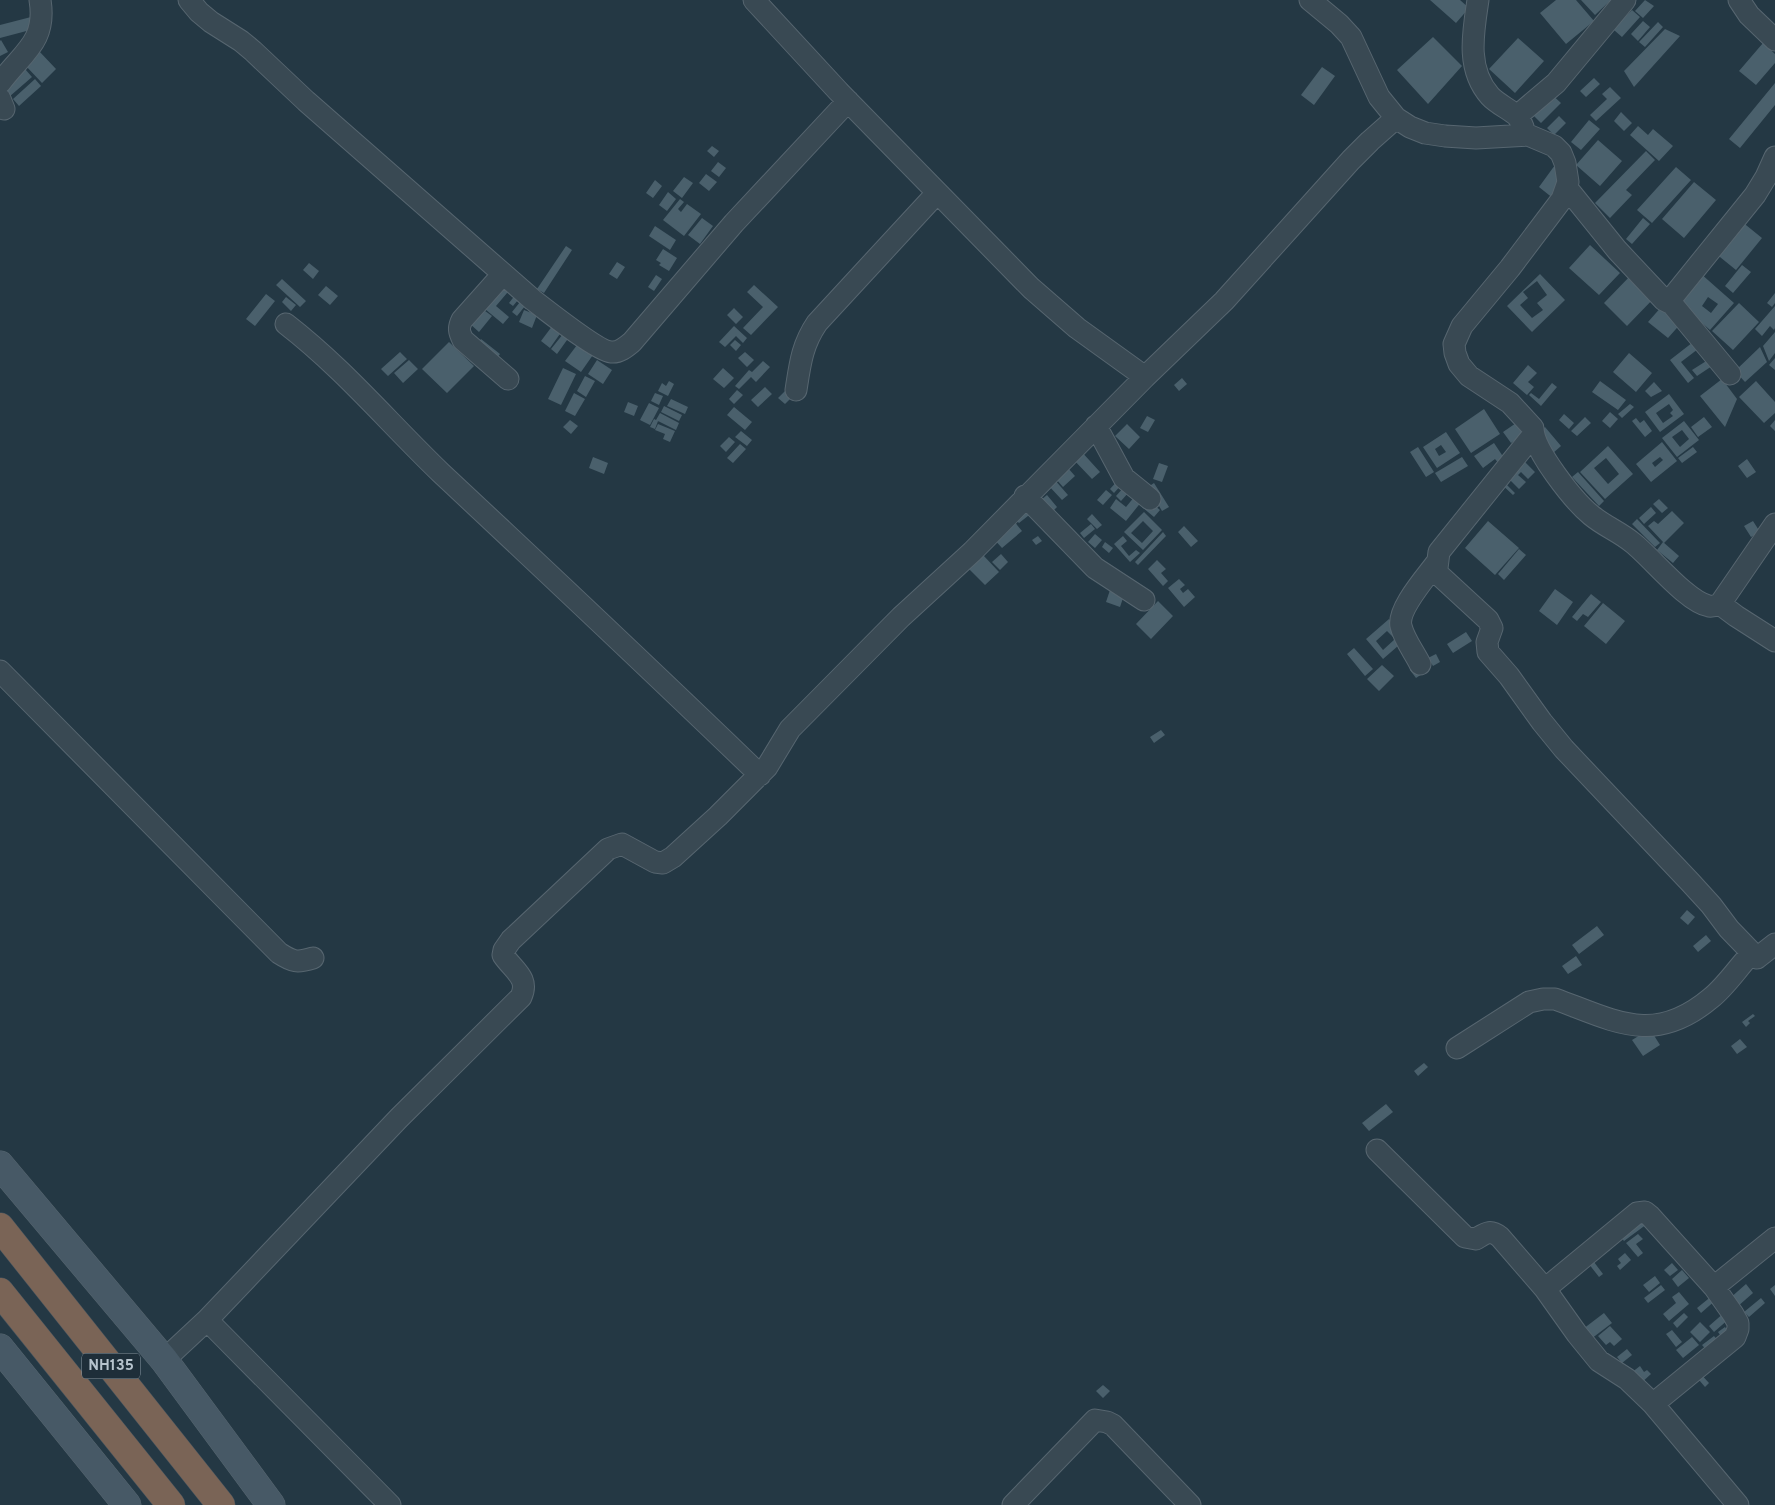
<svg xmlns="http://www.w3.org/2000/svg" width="1775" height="1505" viewBox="0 0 1775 1505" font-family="Overpass,sans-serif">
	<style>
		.building { fill: #4a606c; fill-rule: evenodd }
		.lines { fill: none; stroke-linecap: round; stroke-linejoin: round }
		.street-casing { stroke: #576670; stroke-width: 23 }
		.secondary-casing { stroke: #576670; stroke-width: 29 }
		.highway-casing { stroke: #44535e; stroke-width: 29 }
		.street { stroke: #394953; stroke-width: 21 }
		.secondary { stroke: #475966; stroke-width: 28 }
		.highway { stroke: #7a6456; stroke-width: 28 }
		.labels { text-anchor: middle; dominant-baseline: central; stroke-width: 4; stroke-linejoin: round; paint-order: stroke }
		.shield { fill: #1e2e39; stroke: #8896a1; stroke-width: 1 }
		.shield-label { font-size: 15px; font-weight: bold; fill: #b6c3cd }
	</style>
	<rect width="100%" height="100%" fill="#243844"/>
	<path class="building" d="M1430,0H1460L1469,8L1456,23Z
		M1556,0H1576L1594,21L1566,44L1540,13Z
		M1581,0H1611L1595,15Z
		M1645,0L1654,6L1643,18L1635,11Z
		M1632,10L1640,17L1622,37L1607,24L1618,12L1624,18Z
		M31,17L34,29L0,38V25Z
		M1643,21L1650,27L1638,41L1631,34Z
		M1658,22L1663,27L1645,47L1639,42Z
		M1665,29L1680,36L1634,87L1624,71Z
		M1433,37L1462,66L1428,104L1397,70Z
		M1518,38L1544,61L1515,93L1489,69Z
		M1,40L8,52L0,56V41Z
		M1763,43L1775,54V63L1756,85L1739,71Z
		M39,51L56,69L42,83L25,65Z
		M1322,67L1335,76L1314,105L1301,95Z
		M25,69L32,77L9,97L2,89Z
		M1594,78L1600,84L1586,97L1580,91Z
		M35,79L41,86L19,106L13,99Z
		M1775,83V105L1740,148L1729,139Z
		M1610,87L1621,98L1596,121L1590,115L1607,99L1602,94Z
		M1549,92L1561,103L1541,123L1530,112Z
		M1621,112L1632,123L1624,131L1614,121Z
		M1559,116L1566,123L1554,135L1547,128Z
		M1589,120L1600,129L1581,150L1571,142Z
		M1638,126L1648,135L1653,129L1673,146L1659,161L1630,135Z
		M1598,140L1622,161L1600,186L1576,165Z
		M712,146L719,151L714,157L707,151Z
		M1646,151L1655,160L1626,190L1632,195L1610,218L1595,203Z
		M718,162L726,168L719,177L711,171Z
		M1555,165L1561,190L1554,199L1539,187Z
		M1676,167L1691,180L1652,223L1637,210Z
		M706,174L717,182L709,191L699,183Z
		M684,177L693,183L682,198L673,191Z
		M655,180L662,186L653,198L646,193Z
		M1694,182L1716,200L1684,238L1662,219Z
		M668,192L676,199L667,211L659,205Z
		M680,199L684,202L678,209L681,212L687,204L701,214L684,236L663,220Z
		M702,218L713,226L700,244L688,235Z
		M1643,218L1650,224L1632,244L1626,239Z
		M1741,221L1762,238L1736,270L1715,253Z
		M655,226L676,240L670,250L649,236Z
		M1590,245L1620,273L1599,295L1569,268Z
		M566,246L572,250L544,293L537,289Z
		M663,249L677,258L669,271L659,265L661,263L656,260Z
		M617,262L625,267L617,279L609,274Z
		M309,263L319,271L313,279L303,270Z
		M1742,265L1751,272L1733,293L1725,286Z
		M1633,273L1657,295L1627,326L1604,303Z
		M1700,273L1734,303L1710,330L1676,300ZM1708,297L1718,304L1711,313L1702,306Z
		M1540,274L1565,300L1532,332L1507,306ZM1537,281L1547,295L1537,303L1543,310L1532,318L1520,305L1528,298L1523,292Z
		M656,275L662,279L654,291L648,287Z
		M282,279L306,301L300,307L276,285Z
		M506,279L513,286L496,306L509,317L503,324L485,309Z
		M754,285L778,307L751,335L743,328L763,307L747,292Z
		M326,286L338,296L330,305L318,295Z
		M519,290L523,294L513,306L509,303Z
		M1775,293V303L1772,307L1767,303Z
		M266,294L275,301L255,326L246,319Z
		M286,297L296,305L291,311L282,302Z
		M524,297L529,301L517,316L512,312Z
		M1739,303L1759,322L1733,350L1712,331Z
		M1663,305L1683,321L1668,338L1648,322Z
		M1775,306V328L1774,330L1770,326L1762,336L1755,329Z
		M481,308L492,316L479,332L469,323Z
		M734,308L743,317L736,324L727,315Z
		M524,310L537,315L532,328L519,322Z
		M553,325L562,331L550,348L541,341Z
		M734,326L747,338L743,343L736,336L725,347L719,342Z
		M567,329L572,333L557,354L551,349Z
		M1775,332V353L1769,361L1763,346Z
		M481,339L500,354L494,362L475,347Z
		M1697,339L1702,346L1681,362L1694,378L1688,383L1670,360Z
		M735,340L741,345L736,351L730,345Z
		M580,341L595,352L581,372L565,361Z
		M449,342L474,366L447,393L422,369Z
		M1760,347L1767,362L1745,382L1735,371Z
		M400,352L407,359L388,376L381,369Z
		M745,352L754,360L747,367L738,358Z
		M1629,353L1652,373L1636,392L1613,372Z
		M1711,358L1715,364L1697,376L1692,370Z
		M1775,358V370L1769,365Z
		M409,360L418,369L403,383L394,373Z
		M597,360L612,370L603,384L588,374Z
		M763,361L770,367L756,382L751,377L739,389L735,386L749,370L752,372Z
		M1528,365L1537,373L1528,382L1534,387L1527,395L1513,383Z
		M563,368L576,374L561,405L548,399Z
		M723,368L734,378L724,388L713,379Z
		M585,376L595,381L586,397L577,391Z
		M1182,378L1187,384L1179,391L1174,385Z
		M1722,379L1737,399L1725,427L1700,396Z
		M669,381L674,384L668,396L658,391L662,383L666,386Z
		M1600,381L1626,400L1618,410L1592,392Z
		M1756,381L1775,402V413L1764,423L1739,397Z
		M1654,382L1662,391L1651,397L1645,391Z
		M1552,383L1557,387L1541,406L1529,395L1531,393L1539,399Z
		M791,385L797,392L785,404L778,398Z
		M765,387L772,394L758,407L751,400Z
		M737,390L743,395L734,404L729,399Z
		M574,393L585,399L575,416L565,411Z
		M655,393L663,396L659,405L651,401Z
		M1669,394L1684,414L1660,432L1645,412ZM1669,404L1673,410L1670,413L1673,416L1663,423L1656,413Z
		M671,399L688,407L685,414L667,406Z
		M628,402L638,406L634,416L624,412Z
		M649,403L659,408L650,425L640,420Z
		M1630,404L1634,407L1622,418L1618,414Z
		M664,406L682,415L679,421L661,412Z
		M734,407L752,422L745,430L727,415Z
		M1484,409L1500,434L1471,453L1455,429Z
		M1610,412L1618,419L1610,428L1602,421Z
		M660,413L679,423L676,430L656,420Z
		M1564,414L1574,423L1569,429L1559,420Z
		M1147,416L1155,420L1148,432L1140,428Z
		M1585,417L1591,423L1577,436L1571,431Z
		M1704,417L1712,427L1698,437L1691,427Z
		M1636,418L1640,423L1644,420L1652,431L1645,437L1632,421Z
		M654,419L658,421L655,429L650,427Z
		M1522,419L1530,430L1511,443L1503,432Z
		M570,420L578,426L571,434L563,427Z
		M1775,420V431L1770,426Z
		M1684,421L1699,440L1677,457L1662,438ZM1682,430L1689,439L1680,447L1672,437Z
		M658,424L675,431L670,442L663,439L665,434L655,430Z
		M1127,424L1140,437L1129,449L1115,436Z
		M1545,427L1561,446L1552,454L1536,435Z
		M741,431L752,440L747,446L735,437Z
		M1446,432L1460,453L1437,468L1423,447ZM1441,445L1446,452L1439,456L1435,449Z
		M729,437L735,442L726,452L720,446Z
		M1662,442L1677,461L1651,482L1636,464ZM1660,457L1663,460L1655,467L1652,463Z
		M1494,443L1506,461L1500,465L1495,459L1483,468L1474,456Z
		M740,444L746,449L733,463L727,458Z
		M1608,446L1633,474L1605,499L1580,472ZM1606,458L1619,474L1608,484L1594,468Z
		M1418,447L1434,472L1426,477L1410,452Z
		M1693,447L1697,452L1682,463L1678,458Z
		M1080,450L1100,472L1092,479L1072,458Z
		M593,457L608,463L604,474L589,468Z
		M1462,457L1468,466L1441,482L1435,473Z
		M1522,459L1535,472L1528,479L1521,472L1518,475L1526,482L1519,489L1510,480L1506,484L1515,493L1513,495L1499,482Z
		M1747,459L1756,472L1747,478L1738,466Z
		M1159,463L1168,466L1162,482L1153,479Z
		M1068,468L1075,476L1063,487L1056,479Z
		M1578,472L1604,501L1599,506L1572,477Z
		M1054,479L1068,495L1062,500L1048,485Z
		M1119,479L1123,483L1114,493L1110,489Z
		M1154,483L1169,507L1162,511L1148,487Z
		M1124,487L1129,492L1121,501L1116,496Z
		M1106,490L1112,495L1103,505L1097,500Z
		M1047,495L1057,507L1051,513L1041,500Z
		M1135,496L1142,501L1126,521L1110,508L1116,499L1126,507Z
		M1659,499L1668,508L1662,513L1653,504Z
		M1148,500L1160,510L1154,517L1142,507Z
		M1028,506L1033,512L1019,523L1014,518Z
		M1651,507L1656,513L1644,524L1639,518Z
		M1672,511L1684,523L1664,543L1648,526L1654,521L1658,524Z
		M1144,512L1162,530L1143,550L1124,532ZM1143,521L1153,531L1142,543L1131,533Z
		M1092,514L1102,525L1097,529L1087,519Z
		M1637,519L1660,543L1655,547L1632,524Z
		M1013,520L1022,531L1002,548L993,538Z
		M1488,521L1519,548L1495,575L1465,548Z
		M1753,521L1760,532L1751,537L1744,526Z
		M1091,524L1095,529L1084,538L1080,533Z
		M1184,526L1198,541L1191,547L1178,532Z
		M1163,532L1166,536L1138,565L1135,562Z
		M1095,534L1102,540L1095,548L1088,542Z
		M1038,536L1042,541L1036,545L1032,540Z
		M1123,536L1127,541L1121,546L1129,556L1136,550L1140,553L1130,562L1114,544Z
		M1105,542L1113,548L1109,553L1102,547Z
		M1663,542L1679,556L1673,563L1657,550Z
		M1519,549L1526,555L1504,580L1498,574Z
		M1001,554L1008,562L1000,570L992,562Z
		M983,555L999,572L985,585L969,569Z
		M1157,560L1166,569L1161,573L1168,581L1163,586L1148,569Z
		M1179,579L1185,585L1180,589L1183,593L1188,589L1195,597L1184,607L1168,588Z
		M1111,587L1125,592L1120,607L1106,602Z
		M1555,589L1573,602L1557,625L1539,611Z
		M1591,594L1601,602L1588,617L1583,614L1577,621L1572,617Z
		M1158,601L1173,616L1151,639L1136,624Z
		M1603,603L1625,621L1606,644L1584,626Z
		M1389,619L1406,639L1383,659L1366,639ZM1387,631L1395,639L1383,650L1376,641Z
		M1466,632L1472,641L1453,653L1447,644Z
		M1354,648L1373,669L1365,676L1347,654Z
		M1436,654L1440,662L1433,666L1428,658Z
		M1382,665L1394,676L1379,691L1367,679Z
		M1416,665L1422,674L1416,678L1410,670Z
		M1161,730L1165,735L1154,743L1150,737Z
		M1687,910L1695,917L1688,925L1680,918Z
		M1597,926L1604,935L1579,954L1572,945Z
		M1706,935L1711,941L1698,952L1693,946Z
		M1576,956L1582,965L1568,974L1562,966Z
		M1753,1014L1755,1016L1748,1021L1750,1023L1746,1027L1742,1022Z
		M1650,1029L1660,1045L1643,1056L1632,1040Z
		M1740,1039L1747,1047L1737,1054L1731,1046Z
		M1424,1063L1428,1067L1418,1076L1414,1071Z
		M1386,1104L1393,1112L1369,1131L1362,1123Z
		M1641,1216L1647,1224L1624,1241L1618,1234Z
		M1638,1234L1643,1239L1636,1244L1643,1253L1638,1257L1626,1243Z
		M1606,1244L1610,1250L1594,1262L1603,1274L1599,1277L1585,1259Z
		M1625,1253L1631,1260L1620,1270L1617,1266L1621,1263L1618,1259Z
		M1672,1263L1678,1270L1670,1276L1664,1270Z
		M1682,1270L1689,1278L1678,1287L1672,1279Z
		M1655,1276L1660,1283L1649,1292L1643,1285Z
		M1746,1284L1753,1293L1737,1307L1729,1299Z
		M1661,1285L1665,1290L1648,1303L1644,1298Z
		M1775,1285V1296L1770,1289Z
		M1679,1292L1689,1304L1669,1321L1663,1314L1676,1303L1672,1297Z
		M1713,1295L1717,1299L1701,1313L1697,1308Z
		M1761,1298L1765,1303L1749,1317L1744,1312Z
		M1725,1312L1730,1318L1714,1332L1709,1326Z
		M1604,1313L1612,1323L1591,1339L1583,1329Z
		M1684,1313L1688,1317L1677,1328L1673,1323Z
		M1700,1322L1710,1332L1700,1342L1690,1332Z
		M1610,1326L1622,1339L1614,1346L1610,1342L1606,1345L1598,1336Z
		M1725,1327L1732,1337L1725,1342L1718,1332Z
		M1672,1330L1682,1342L1676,1347L1666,1334Z
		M1714,1336L1720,1343L1709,1353L1702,1345Z
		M1692,1337L1699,1345L1683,1358L1676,1350Z
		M1627,1349L1632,1355L1622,1363L1617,1357Z
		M1640,1366L1644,1372L1647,1370L1651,1374L1640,1384L1631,1373Z
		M1698,1371L1709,1383L1705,1387L1694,1374Z
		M1103,1385L1110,1391L1103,1398L1096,1391Z"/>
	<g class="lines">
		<defs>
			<path id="street" d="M189,0L199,12L211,22L241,41L253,51L306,101L533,300C546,310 598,351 611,352C619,353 626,347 632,342L734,223L848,101
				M754,0L839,92L1031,288L1077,328L1145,377
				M1310,0L1339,24L1351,37L1379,97L1396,118L1410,127L1425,133L1445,136L1476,138L1528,135L1554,146L1561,153L1565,163L1568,182L1562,199L1510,268L1462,326L1454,344L1455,353L1459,364L1469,376L1510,403L1533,428C1533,450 1574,501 1591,515C1604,526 1620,532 1633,543C1652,558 1687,602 1709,606C1712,607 1717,605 1720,604L1736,616L1775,641
				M1478,0C1473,33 1466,69 1490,96C1497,104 1513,111 1518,117C1520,120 1522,124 1523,127
				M1739,0L1749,15L1775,40
				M0,83C22,53 47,42 40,0
				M0,99L4,109
				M1517,116L1556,83L1625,0
				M1567,188L1617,250L1664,300L1672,304L1671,299L1755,195L1766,177L1775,157
				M503,274L462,320C458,328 459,332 463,340L508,379
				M1672,304L1730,374
				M286,324C343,368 389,423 441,473C548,573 654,673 760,775
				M796,390C800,364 802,345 817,323L937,193
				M1096,426L1124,478L1150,499
				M1533,435L1439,552L1437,568V573L1488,620L1492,628L1487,642L1488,652L1509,676L1542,722L1564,749L1690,882L1711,905L1729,929L1757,958
				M1025,496L1095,568L1144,600
				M1720,604L1775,524
				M1420,664C1414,652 1404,639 1401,626C1397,609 1427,576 1437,562
				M0,671L279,953C293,962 297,963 313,958
				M1457,1048L1529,1002L1543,999H1555C1615,1021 1654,1046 1711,998C1725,987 1737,969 1749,956L1757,958L1775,944
				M1377,1150L1465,1237L1476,1239C1486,1233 1490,1229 1500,1237L1545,1289L1577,1334L1599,1361L1627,1379L1653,1404L1738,1505
				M1714,1287L1775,1238
				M1545,1289L1637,1213L1645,1212L1650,1216L1714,1287L1733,1314L1738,1323V1329L1735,1337L1653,1404
				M207,1320L399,1118L521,997C530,978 513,970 503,955L504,950L511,940L608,849L622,844L655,862L663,863L673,857L718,816L767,767L790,729L901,617L972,552L1145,377L1224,301L1351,160L1370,141L1396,118
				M164,1360L207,1320L390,1505
				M1013,1505L1095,1420L1107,1422L1113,1425L1190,1505"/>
			<path id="secondary" d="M0,1165L164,1360L271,1505
				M0,1348L127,1505"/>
			<path id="highway" d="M0,1227L221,1505
				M0,1292L171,1505"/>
		</defs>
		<use href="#street" class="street-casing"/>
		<use href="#secondary" class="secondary-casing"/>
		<use href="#highway" class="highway-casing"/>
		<use href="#street" class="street"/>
		<use href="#secondary" class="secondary"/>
		<use href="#highway" class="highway"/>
	</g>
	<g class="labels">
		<rect class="shield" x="82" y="1353.5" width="58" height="25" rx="4"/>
		<g class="shield-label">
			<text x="111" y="1366">NH135</text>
		</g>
	</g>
</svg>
